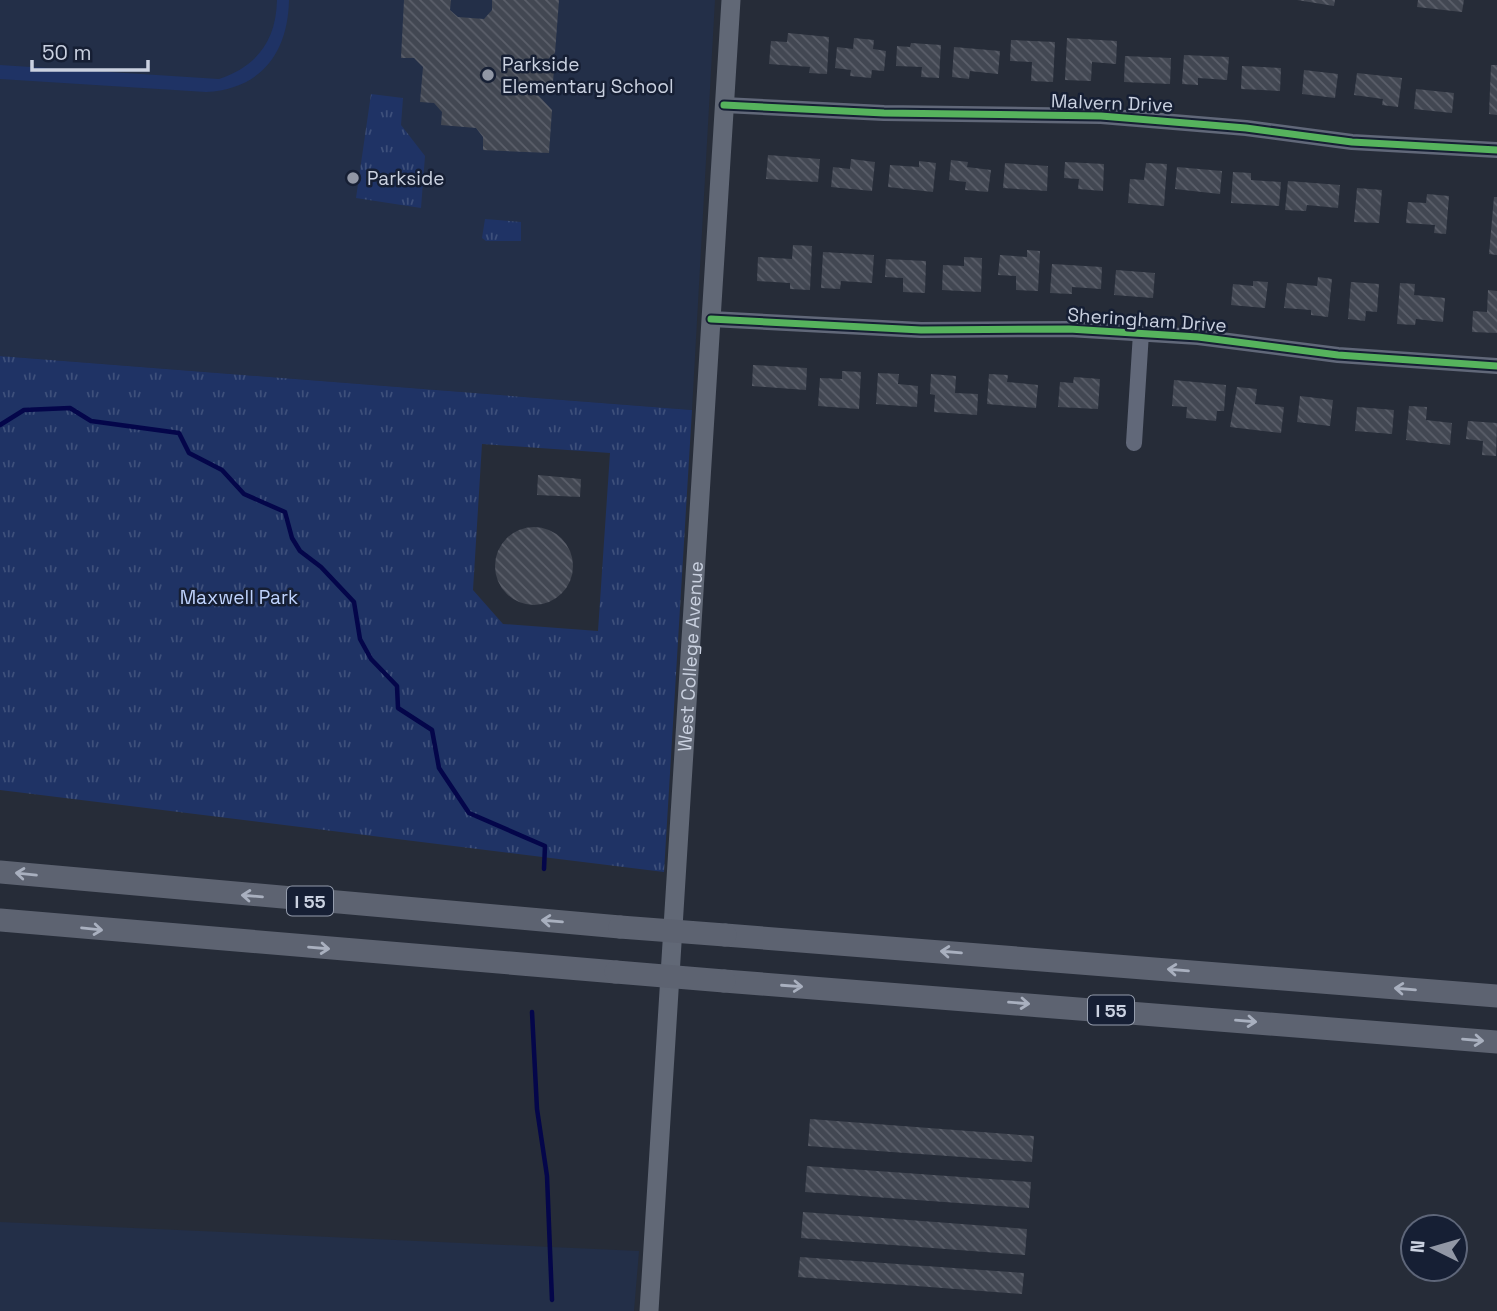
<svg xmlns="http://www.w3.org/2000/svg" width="1497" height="1311" viewBox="0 0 1497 1311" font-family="'Space Grotesk',sans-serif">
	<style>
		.built { fill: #232f48 }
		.park { fill: url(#park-tufts); fill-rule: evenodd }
		.pitch { fill: #1f3365 }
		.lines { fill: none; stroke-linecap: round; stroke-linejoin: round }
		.stream { stroke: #04064a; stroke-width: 4.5 }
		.building { fill: url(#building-back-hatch) }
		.minor { stroke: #616879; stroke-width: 16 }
		.major { stroke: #616876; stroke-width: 19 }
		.highway { stroke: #5d6371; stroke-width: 23 }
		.highway-bridge { stroke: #5d6371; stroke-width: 23 }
		.cycleway-casing { stroke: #161f34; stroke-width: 11 }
		.cycleway { stroke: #56b35d; stroke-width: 7 }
		.oneway { stroke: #a9b0bf }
		.poi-dot { fill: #9197a5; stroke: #161f34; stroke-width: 2.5 }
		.labels { text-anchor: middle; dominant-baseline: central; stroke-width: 5; stroke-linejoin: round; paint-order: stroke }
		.shield { fill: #161f34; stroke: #949cac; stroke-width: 2 }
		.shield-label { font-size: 18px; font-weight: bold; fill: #cad1e0 }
		.poi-label { font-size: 19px; fill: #cad1e0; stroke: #161f34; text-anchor: start }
		.street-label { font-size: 19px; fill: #cad1e0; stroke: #161f34 }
		.park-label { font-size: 19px; fill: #bfd3fd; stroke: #161f34 }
	</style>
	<defs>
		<pattern id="park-tufts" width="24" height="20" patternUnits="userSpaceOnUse" patternTransform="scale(1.75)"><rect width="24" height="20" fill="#1f3365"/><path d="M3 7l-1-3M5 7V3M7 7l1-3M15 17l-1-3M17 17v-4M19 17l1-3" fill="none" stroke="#3e507b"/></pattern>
		<pattern id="building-back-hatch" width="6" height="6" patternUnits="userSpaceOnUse" patternTransform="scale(1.75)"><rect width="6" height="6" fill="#424752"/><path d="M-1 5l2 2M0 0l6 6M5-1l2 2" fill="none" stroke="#5c606b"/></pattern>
	</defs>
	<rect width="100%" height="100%" fill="#262c38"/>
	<path class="built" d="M0,0H715L692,410L0,356Z
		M0,1222L639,1251L634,1311H0Z"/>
	<path class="park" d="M371,94L403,98L401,125L425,156L421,208L356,198Z
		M485,219L521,222V241H486L482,238Z
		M0,356L692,410L664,872L0,790ZM482,444L610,453L598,631L503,624L473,590Z"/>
	<path class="pitch" d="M277,0H289C288,53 261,89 206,92L0,79V65L219,79C257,66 276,41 277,0Z"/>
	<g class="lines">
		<path class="stream" d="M0,425L24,410L70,408L91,421L179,433L189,453L222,470L244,494L285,512L292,538L300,551L321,567L354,602L360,639L371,659L397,686L398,708L432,730L439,768L469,813L545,846L544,869
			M532,1012L537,1109L547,1176L552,1300"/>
	</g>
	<path class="building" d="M404,0H451L450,10L458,17L484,19L492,10V0H559L555,53L538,68L554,70L552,93H536L552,110L549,153L483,150V137L476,128L441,125L442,112L434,103L420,102L423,67L414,58H401Z
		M1297,0H1335L1334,6Z
		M1418,0H1464L1462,12L1417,7Z
		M788,33L829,37L827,74L809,73L810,67L769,64L771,41L787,42Z
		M854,38L874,40L873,49L886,51L884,71L872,70L871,78L850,76L851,70L835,68L837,47L853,49Z
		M1067,38L1117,41L1116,64L1092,62L1091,81L1065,80Z
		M1011,40L1055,42L1053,82L1031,81L1032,62L1010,61Z
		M911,43L941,45L939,78L921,77L922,67L896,66L897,46L910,47Z
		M954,47L1000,51L998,74L970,71L969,79L952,77Z
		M1184,55L1229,57L1227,80L1198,78V85L1182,84Z
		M1125,56L1171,58L1170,84L1124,82Z
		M1491,65H1497V115L1489,114Z
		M1242,66L1281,68L1280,91L1241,89Z
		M1304,70L1338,74L1335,98L1302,94Z
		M1357,73L1402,78L1398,107L1382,105L1383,99L1354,95Z
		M1416,89L1454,93L1452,113L1414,109Z
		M768,155L820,159L818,182L766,179Z
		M851,159L875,162L872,191L831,187L833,167L850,169Z
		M951,160L968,162L967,167L991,170L988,192L965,190L966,182L949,180Z
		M919,161L936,163L933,192L888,187L890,165L919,167Z
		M1065,162L1104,164L1103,191L1078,189L1079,179L1064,178Z
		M1005,163L1048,166L1047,191L1003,188Z
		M1146,163L1167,164L1164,206L1128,203L1130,179L1144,180Z
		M1177,167L1222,171L1220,194L1175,189Z
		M1233,172L1251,173V180L1281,182L1279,206L1231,203Z
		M1288,181L1340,185L1338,208L1307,205L1306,211L1285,210Z
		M1357,188L1382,190L1379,223L1354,222Z
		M1427,194L1449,196L1446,234L1434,233L1435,225L1406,223L1408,202L1426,203Z
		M1494,197H1497V255L1489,254Z
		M793,245L812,246L810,290L790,289V283L757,281L758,257L792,259Z
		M1027,250L1040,251L1038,291L1016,290V276L998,275L1000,255L1027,257Z
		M823,252L874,255L872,283L841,281L840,289L821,288Z
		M964,257L982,258L981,292L942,290L943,265L964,266Z
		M886,259L926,261L925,293L903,292V278L885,277Z
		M1052,264L1102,267L1101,289L1072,287V294L1050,293Z
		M1116,270L1155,273L1153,298L1114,295Z
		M1318,277L1332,279L1328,317L1311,315V310L1284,308L1287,283L1317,286Z
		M1253,281L1268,282L1265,308L1231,305L1233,284L1253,286Z
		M1351,282L1379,284L1377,312L1366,311L1365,321L1348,319Z
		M1400,283L1415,284L1414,295L1445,298L1443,322L1416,319L1415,325L1397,324Z
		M1488,290L1497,291V333L1472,332L1473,311L1487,312Z
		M753,365L807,368L806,390L752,386Z
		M842,371L861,372L859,409L818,406L820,378L842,379Z
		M878,373L899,374L898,384L918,386L917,407L876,404Z
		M931,374L956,376L955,393L978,394L977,415L934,412L935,395L930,394Z
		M989,374L1008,375L1007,382L1038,385L1036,408L987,404Z
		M1074,377L1100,379L1098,409L1058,407L1060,382L1073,383Z
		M1174,380L1226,385L1224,411H1217L1216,421L1186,418L1187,407L1172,406Z
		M1237,387L1257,389L1255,404L1284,407L1281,433L1230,427Z
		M1300,396L1333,400L1330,426L1297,422Z
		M1409,406L1427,407L1426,420L1452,423L1450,445L1406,440Z
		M1357,407L1394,410L1392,434L1355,431Z
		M1468,421L1497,423L1496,456L1482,455L1483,441L1466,439Z
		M538,475L581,479L580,497L537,495Z
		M495 566a39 39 0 1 1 78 0a39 39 0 1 1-78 0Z
		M810,1119L1034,1136L1032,1162L808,1146Z
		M807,1166L1031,1182L1029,1208L805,1192Z
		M803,1212L1027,1229L1025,1255L801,1238Z
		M800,1257L1024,1273L1022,1294L798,1277Z"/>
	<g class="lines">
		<path class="minor" d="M724,105L884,113L1101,116L1246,128L1352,142L1497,150
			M711,319L921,330L1069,329L1198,337L1338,355L1497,366
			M1134,443L1141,333"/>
		<path class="major" id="s1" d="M649,1311L731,0"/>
		<path class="highway" d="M0,872L620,927
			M0,920L616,972
			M725,935L1497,996
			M724,981L1497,1042"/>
		<path class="highway-bridge" d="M620,927L725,935
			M616,972L724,981"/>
		<defs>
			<path id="cycleway" d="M724,105L884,113L1101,116L1246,128L1352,142L1497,150
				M711,319L921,330L1069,329L1198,337L1338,355L1497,366"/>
		</defs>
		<use href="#cycleway" class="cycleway-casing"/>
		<use href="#cycleway" class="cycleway"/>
	</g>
	<defs><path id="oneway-shaft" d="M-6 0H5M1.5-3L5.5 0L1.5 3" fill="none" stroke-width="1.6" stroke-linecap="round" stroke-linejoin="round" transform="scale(1.75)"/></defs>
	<g class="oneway">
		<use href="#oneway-shaft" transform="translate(26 874) rotate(-174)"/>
		<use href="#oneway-shaft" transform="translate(252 896) rotate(-175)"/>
		<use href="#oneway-shaft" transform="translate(552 921) rotate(-175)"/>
		<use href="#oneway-shaft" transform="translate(92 929) rotate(6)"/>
		<use href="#oneway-shaft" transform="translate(319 948) rotate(5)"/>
		<use href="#oneway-shaft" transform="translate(951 952) rotate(-175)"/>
		<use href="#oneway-shaft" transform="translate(1178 970) rotate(-175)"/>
		<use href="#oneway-shaft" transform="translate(792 986) rotate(4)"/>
		<use href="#oneway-shaft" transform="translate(1405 989) rotate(-175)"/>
		<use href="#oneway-shaft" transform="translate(1019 1003) rotate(5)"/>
		<use href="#oneway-shaft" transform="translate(1246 1021) rotate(5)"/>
		<use href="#oneway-shaft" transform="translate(1473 1040) rotate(5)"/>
	</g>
	<g class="poi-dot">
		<circle cx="488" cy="75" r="7"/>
		<circle cx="353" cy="178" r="7"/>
	</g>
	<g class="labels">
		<g class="shield">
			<rect x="287" y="886.5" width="46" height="29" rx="5"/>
			<rect x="1088" y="995.5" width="46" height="29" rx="5"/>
		</g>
		<g class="shield-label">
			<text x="310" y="901">I 55</text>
			<text x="1111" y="1010">I 55</text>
		</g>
		<g class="poi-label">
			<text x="502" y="64">Parkside<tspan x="502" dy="22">Elementary School</tspan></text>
			<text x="367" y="178">Parkside</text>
		</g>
		<g class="street-label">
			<text transform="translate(1112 103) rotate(2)">Malvern Drive</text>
			<text transform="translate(1147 320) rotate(4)">Sheringham Drive</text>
			<text stroke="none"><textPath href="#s1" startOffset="656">West College Avenue</textPath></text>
		</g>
		<g class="park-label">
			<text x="239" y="597">Maxwell Park</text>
		</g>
	</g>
	<g transform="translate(1434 1248) rotate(275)"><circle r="33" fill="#161f34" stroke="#5e6679" stroke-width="2"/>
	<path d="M0-5L12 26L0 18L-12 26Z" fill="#9197a5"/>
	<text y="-10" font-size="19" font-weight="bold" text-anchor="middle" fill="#cad1e0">N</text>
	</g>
	<path d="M32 60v10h116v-10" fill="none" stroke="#cad1e0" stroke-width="3.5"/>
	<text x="42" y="60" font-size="21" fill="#cad1e0" stroke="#161f34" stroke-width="5" paint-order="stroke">50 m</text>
</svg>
